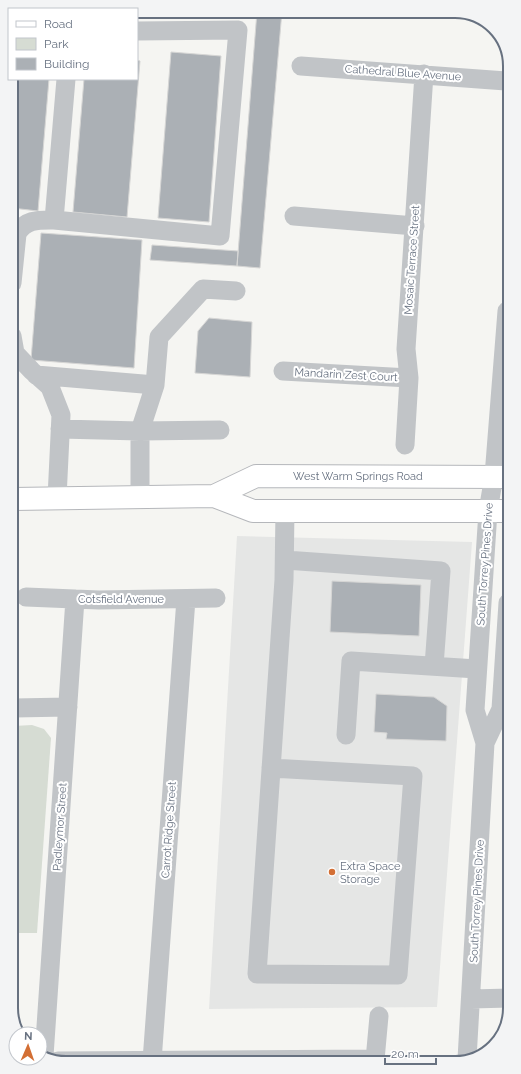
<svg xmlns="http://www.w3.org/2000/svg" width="521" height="1074" viewBox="0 0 521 1074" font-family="Raleway,sans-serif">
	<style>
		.built { fill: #e5e6e5 }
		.green { fill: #d6dcd3 }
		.building { fill: #abb0b5; stroke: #d6d6d5 }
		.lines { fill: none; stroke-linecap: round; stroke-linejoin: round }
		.major-casing { stroke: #b5b7bb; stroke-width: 24 }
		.minor { stroke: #c1c4c7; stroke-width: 19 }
		.major { stroke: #fff; stroke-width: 22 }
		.poi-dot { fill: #d36f34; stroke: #fff; stroke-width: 1.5 }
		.labels { text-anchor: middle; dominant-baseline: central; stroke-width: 4; stroke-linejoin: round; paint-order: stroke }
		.street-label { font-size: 11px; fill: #677180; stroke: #fff }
		.poi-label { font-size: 11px; fill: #677180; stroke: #fff; text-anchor: start }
		.rim { fill: none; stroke: #677180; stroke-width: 2 }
	</style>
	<rect width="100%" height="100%" fill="#f5f5f2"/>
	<path class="built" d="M237,536L472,542L437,1007L209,1009Z"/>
	<path class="green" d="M32,725L44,729L51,738L37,933H15L14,726Z"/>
	<path class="building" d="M137,11H222L137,12Z
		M257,11H282L260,268L237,266Z
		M171,52L221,56L209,222L158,218Z
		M137,60L140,61L127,217L73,212L84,79H137Z
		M17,79H49L38,211L12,208L11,149Z
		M41,233L142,240L134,368L31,360Z
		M152,245L238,251L237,266L150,260Z
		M209,318L252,322L250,377L195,373L198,331Z
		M332,581L421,585L419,636L330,632Z
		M376,694L434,697L447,706L446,741L386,739L387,733L374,732Z"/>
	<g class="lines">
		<defs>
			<path id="major" d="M214,496L256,476L508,477
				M13,499L214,496L253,511H508"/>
		</defs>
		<use href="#major" class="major-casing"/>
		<path class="minor" d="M301,66L506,81
			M66,79L54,220L220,236L238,30L137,31
			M294,216L415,226
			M12,283L17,234C25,219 39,220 54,220
			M12,336L15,353L32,371L50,387L61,415L57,498
			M283,371L409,378
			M36,375L155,385
			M60,429L140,431L220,430
			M405,445L409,378L406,349L424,74
			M140,498V431L155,385L159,337L203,289L236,291
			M285,560L441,571L434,666
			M26,597L99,600L216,598
			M14,708L68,707
			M346,735L351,661L477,669
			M485,743L501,709L508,603
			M271,768L413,776L398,975L257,974L284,580L285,511
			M471,999L510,998
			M44,1056L75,599
			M467,1059L485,743L475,710L488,511L494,476L507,311
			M375,1060L379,1016
			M58,1061L375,1059
			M152,1061L186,599"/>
		<use href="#major" class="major"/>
	</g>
	<circle class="poi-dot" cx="332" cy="872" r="4"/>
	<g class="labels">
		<g class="street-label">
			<text transform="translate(403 73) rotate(4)">Cathedral Blue Avenue</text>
			<text transform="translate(412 260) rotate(-86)">Mosaic Terrace Street</text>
			<text transform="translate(346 375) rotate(3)">Mandarin Zest Court</text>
			<text x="358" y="476">West Warm Springs Road</text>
			<text transform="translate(485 564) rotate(-86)">South Torrey Pines Drive</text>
			<text x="121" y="599">Cotsfield Avenue</text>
			<text transform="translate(60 827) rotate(-86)">Padleymor Street</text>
			<text transform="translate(169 830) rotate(-86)">Carrot Ridge Street</text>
			<text transform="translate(477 901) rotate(-87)">South Torrey Pines Drive</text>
		</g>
		<g class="poi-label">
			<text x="340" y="866">Extra Space<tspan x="340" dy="13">Storage</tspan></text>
		</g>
	</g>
	<path d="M0 0H521V1074H0ZM66 18H455A48 48 0 0 1 503 66V1008A48 48 0 0 1 455 1056H66A48 48 0 0 1 18 1008V66A48 48 0 0 1 66 18Z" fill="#f3f4f5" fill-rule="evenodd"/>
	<path class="rim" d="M66 18H455A48 48 0 0 1 503 66V1008A48 48 0 0 1 455 1056H66A48 48 0 0 1 18 1008V66A48 48 0 0 1 66 18Z"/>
	<rect x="8" y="8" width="130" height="72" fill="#ffffff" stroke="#c2c6cc"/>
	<rect x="16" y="21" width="20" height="6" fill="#ffffff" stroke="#c2c6cc"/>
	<text x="44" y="28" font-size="12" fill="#677180">Road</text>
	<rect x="16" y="38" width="20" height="12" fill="#d6dcd3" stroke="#c2c6cc"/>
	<text x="44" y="48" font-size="12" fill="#677180">Park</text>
	<rect x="16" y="58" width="20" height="12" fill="#abb0b5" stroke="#c2c6cc"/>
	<text x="44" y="68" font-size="12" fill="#677180">Building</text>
	<g transform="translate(28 1046) rotate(2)"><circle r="19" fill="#ffffff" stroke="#c2c6cc"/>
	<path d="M0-3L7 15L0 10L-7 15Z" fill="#d36f34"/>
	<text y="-6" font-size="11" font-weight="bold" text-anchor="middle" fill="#677180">N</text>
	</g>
	<path d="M385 1058v6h51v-6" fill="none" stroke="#677180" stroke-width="2"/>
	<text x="391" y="1058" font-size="12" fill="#677180" stroke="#ffffff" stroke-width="3" paint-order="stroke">20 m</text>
</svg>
